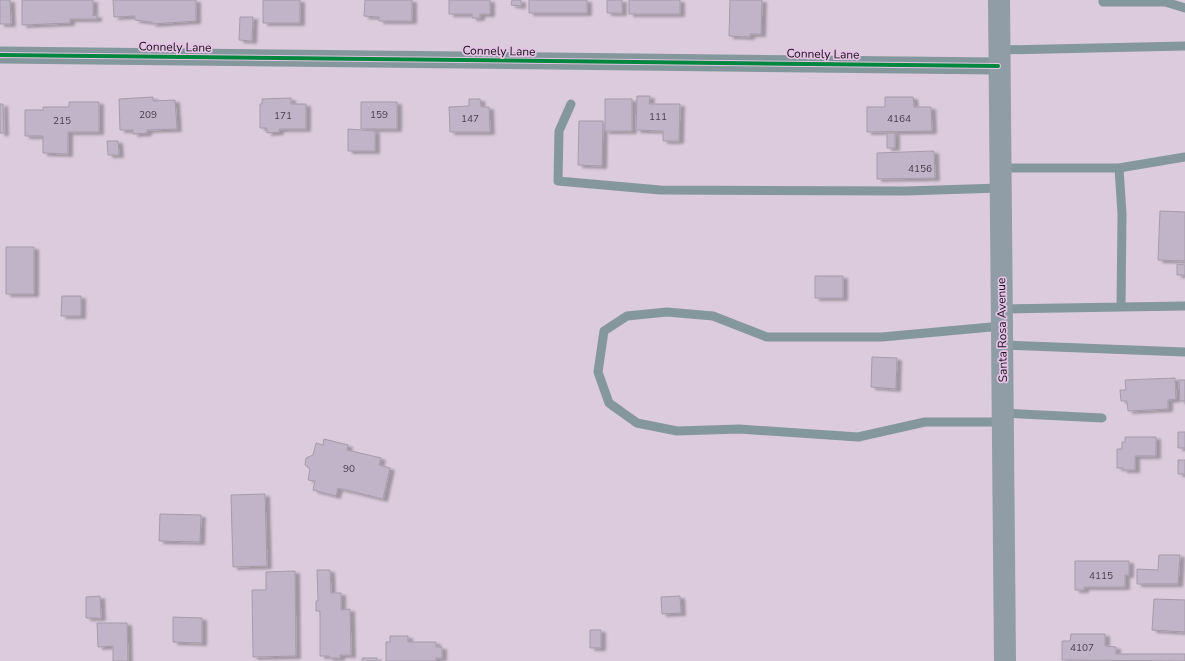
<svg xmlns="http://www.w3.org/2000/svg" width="1185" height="661" viewBox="0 0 1185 661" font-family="'Nunito Sans',sans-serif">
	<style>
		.building { fill: #c1b4c8; stroke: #a69baa; filter: url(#shadow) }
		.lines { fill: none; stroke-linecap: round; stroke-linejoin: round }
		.service { stroke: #84979c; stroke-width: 9 }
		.minor { stroke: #84979c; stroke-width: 17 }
		.secondary { stroke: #909ca6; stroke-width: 22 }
		.cycleway-casing { stroke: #e3c4e4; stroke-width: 6 }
		.cycleway { stroke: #00873e; stroke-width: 4 }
		.labels { text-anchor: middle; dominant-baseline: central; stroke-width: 3.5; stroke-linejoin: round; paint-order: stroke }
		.number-label { font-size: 10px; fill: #483d4a }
		.street-label { font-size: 12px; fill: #190f1a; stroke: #e3c4e4 }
	</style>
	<defs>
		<filter id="shadow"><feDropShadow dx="4.5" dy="2.5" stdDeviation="1" flood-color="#0004"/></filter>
	</defs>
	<rect width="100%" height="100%" fill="#dccbdd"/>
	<path class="building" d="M0,0H10L11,24H0Z
		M22,0H93V16L97,15V19H70V23L22,25Z
		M113,0H196V21L152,24V22L135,20V16L114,17Z
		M263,0H300V23H263Z
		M365,0H412V21H379V17L364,16Z
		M449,0H490V14H480V18H472V14H449Z
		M512,0H521V6L511,5Z
		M529,0H587V13H529Z
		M607,0H622V13H607Z
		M629,0H680V14H629Z
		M730,0H762L761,34H750V37L729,36Z
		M240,17H253L252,41L239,40Z
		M637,96H650L649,104H680L679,141H663V131L636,130Z
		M153,97V101L175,100L177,129L147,130V133L133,134V130H120L119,99Z
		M885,97H913L914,107H931L932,131L867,132V107H885Z
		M291,98V104H306V129H279V132L267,133V128H260V104H262V99Z
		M469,99H480L481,107H489L490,132H450L449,107L469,106Z
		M605,99H632V131H605Z
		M69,102H99V132H68V154L43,153V136H25V110H43V107H69Z
		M361,102H397V129H361Z
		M0,104H3L4,133H0Z
		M579,121H603L602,166L578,165Z
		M348,129L375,131V151H348Z
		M887,133H895V148H887Z
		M107,141H118L119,155H108Z
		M934,151L935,178L877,179V153Z
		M1160,211L1185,212V261L1158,260Z
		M6,247H34V294H6Z
		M1177,264L1185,265V275H1177Z
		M815,276H843V298H815Z
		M62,296H81V316H61Z
		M872,357L897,358L896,389L871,387Z
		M1175,378L1176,399L1168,400V409L1128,411L1127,401H1121L1120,390H1126L1125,380Z
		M1179,380H1185V401H1180Z
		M1178,432H1185V448H1178Z
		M1125,437H1156V456H1135V470H1123V468H1117V449H1122V442H1125Z
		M324,439L348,445L347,450L381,458L379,465L390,468L383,499L338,488L336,496L313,490L315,481L308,480L310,469L305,465L306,458L313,455L316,443L323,445Z
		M1178,460H1185V474H1178Z
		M265,494L267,566L233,567L231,495Z
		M160,514L201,515L200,542L159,541Z
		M1159,555H1180L1178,584H1137V569L1158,570Z
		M1075,561H1129V575H1125V587H1084V590H1075Z
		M317,570H330L331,593H341V610L350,609L351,655H340V658H329V656H320V611H316V601H318Z
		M295,571L296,656L253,657L252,590H266V572Z
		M100,596L101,618H86V597Z
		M680,596L681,613L662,614L661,597Z
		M1154,599L1185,600V632L1152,630Z
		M173,617L202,618V643L173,642Z
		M97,623H127L128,661H113V646L98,647Z
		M590,630H601V648H590Z
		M1071,634H1105V646L1116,647V654H1185V661L1062,660V641H1070Z
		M390,636H408V642H436V647H442V658H436V661H386V642H390Z
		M362,658H377V661H362Z"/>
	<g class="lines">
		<path class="service" d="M1103,0V2H1165V0
			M1165,2L1185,8
			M1000,50L1185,46
			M571,104L559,131L558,181L660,190L906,191L1000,188
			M999,168H1119L1185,157
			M1121,307L1185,306
			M1001,309L1121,307L1122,214L1119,168
			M1002,326L882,337H767L713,316L667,312L627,316L604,331L598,372L609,403L637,423L677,431L739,429L858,437L925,422H1003
			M1002,345L1185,352
			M1003,413L1102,418"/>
		<path class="minor" d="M0,55L998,66"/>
		<path class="secondary" d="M999,0L1005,661"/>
		<defs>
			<path id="cycleway" d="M0,55L998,66"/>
		</defs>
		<use href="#cycleway" class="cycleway-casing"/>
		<use href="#cycleway" class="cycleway"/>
	</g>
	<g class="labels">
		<g class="number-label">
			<text x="148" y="115">209</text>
			<text x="379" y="115">159</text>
			<text x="283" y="116">171</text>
			<text x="658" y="117">111</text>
			<text x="470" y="119">147</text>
			<text x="899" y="119">4164</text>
			<text x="62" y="121">215</text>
			<text x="920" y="169">4156</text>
			<text x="349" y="469">90</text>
			<text x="1101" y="576">4115</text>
			<text x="1082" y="648">4107</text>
		</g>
		<g class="street-label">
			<text transform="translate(175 47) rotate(1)">Connely Lane</text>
			<text transform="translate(499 51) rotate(1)">Connely Lane</text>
			<text transform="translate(823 54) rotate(1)">Connely Lane</text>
			<text transform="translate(1002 330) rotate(-91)">Santa Rosa Avenue</text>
		</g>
	</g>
</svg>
